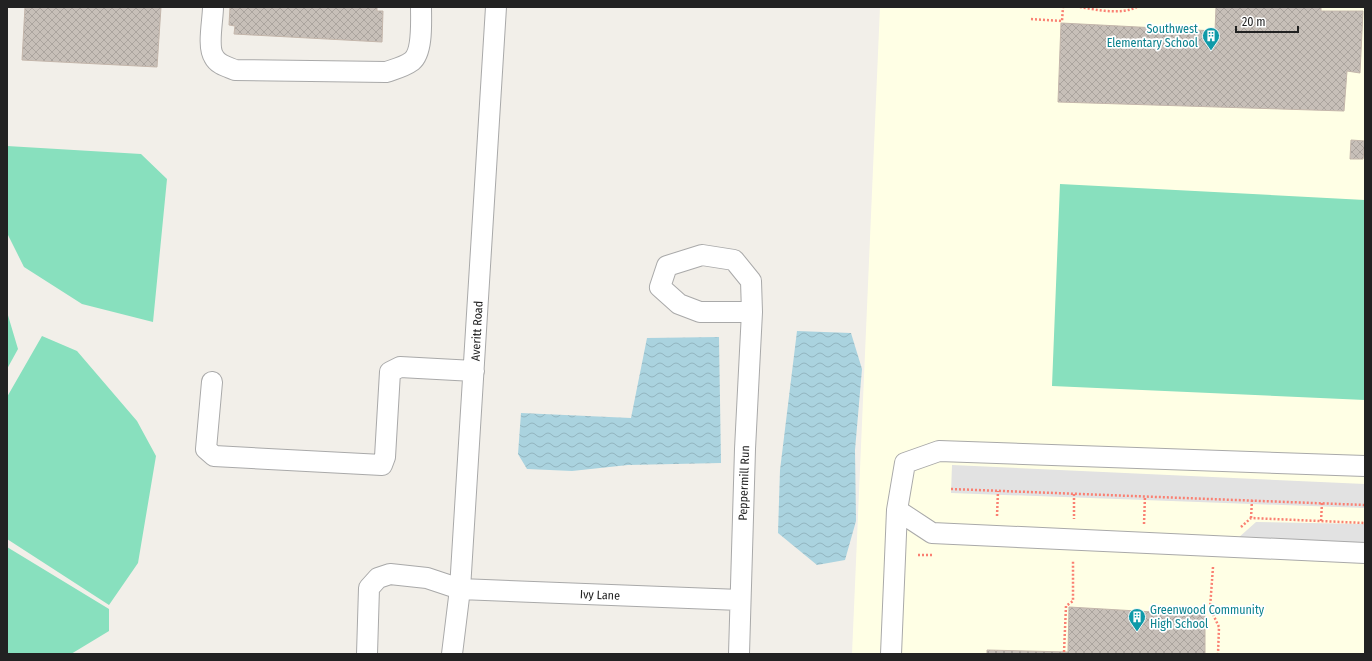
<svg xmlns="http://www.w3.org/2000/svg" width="1372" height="661" viewBox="0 0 1372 661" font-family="'Fira Sans Condensed',sans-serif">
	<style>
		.education { fill: #ffffe5 }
		.pitch { fill: #88e0be }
		.parking { fill: #e2e2e2 }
		.water { fill: url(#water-waves) }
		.building { fill: url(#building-cross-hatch); stroke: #c4b6ab }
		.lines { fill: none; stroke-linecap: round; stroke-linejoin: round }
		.minor-casing { stroke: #a9a9a9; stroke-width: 22 }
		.path { stroke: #fa8072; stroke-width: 2.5; stroke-dasharray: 2 2; stroke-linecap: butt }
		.minor { stroke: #fff; stroke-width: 20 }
		.labels { text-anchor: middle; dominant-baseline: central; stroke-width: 3.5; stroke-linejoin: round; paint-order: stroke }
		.culture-label { font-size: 12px; fill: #0d838f; stroke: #fff; text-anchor: end }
		.street-label { font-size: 12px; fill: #222; stroke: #fff }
	</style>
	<defs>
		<pattern id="water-waves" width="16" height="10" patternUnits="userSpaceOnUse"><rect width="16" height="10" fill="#aad3df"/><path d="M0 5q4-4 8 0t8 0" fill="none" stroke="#92b5bf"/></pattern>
		<pattern id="building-cross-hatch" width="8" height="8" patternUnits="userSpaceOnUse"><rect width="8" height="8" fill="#c7bfb8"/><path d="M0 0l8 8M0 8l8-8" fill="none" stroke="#aba49e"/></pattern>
	</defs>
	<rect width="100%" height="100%" fill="#f2efe9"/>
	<path class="education" d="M880,7H1365V654H852Z"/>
	<path class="pitch" d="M7,146L141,154L167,179L153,322L82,304L24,267L7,233Z
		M1060,184L1365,200V400L1052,386Z
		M7,312L18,349L7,369Z
		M42,336L77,351L137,421L156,456L138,563L109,605L7,539V397Z
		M7,547L109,609V631L71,654H7Z"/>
	<path class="parking" d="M952,465L1365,484V508L951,493Z
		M1256,522L1365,524V544L1237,539Z"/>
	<path class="water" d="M797,331L851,333L862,369L855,450L856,521L845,560L817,565L778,533L780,470Z
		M719,337L721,463L628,465L572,471L527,469L518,454L521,413L631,418L647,338Z"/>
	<path class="building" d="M25,7H161L157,67L22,60Z
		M230,7H377V11H383L382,42L234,34L235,26L229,25Z
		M1216,7H1321V11H1363L1360,73L1347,71L1344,111L1058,102L1061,23L1215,31Z
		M1351,140L1365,141L1363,159H1350Z
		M1069,607L1205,615V654H987V650L1068,652Z"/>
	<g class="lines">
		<defs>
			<path id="minor" d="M213,7C213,20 207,47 214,57C218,65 228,67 235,70L386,72C395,69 404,67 412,61C423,52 421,21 421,7
				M212,382L206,449L214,456L382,465L385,457L390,372L400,367L474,371
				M897,510L932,533L1365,553
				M367,654L369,588L378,578L390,574L427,578L460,589L740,600
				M452,654L460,589L496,7
				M739,654L745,449L752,312L751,281L734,260L702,255L667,266L660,287L679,304L700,312H752
				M891,654L897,510L905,463L939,451L1365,466"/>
		</defs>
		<use href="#minor" class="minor-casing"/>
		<path class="path" d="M1080,7C1097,10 1121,15 1137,7
			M1031,19L1062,21L1063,7
			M951,489L1365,505
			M1074,494V519
			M997,516L998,491
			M1251,518L1252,500
			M1321,521L1322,503
			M1144,524L1145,496
			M1241,527L1251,518L1365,523
			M918,555H932
			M1213,567L1210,608L1219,627L1218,654
			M1064,652L1066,606L1073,601V561"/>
		<use href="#minor" class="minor"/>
	</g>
	<defs>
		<symbol id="building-pin" viewBox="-11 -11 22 30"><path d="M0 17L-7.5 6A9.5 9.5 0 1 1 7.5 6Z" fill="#0f9aa8" stroke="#fff"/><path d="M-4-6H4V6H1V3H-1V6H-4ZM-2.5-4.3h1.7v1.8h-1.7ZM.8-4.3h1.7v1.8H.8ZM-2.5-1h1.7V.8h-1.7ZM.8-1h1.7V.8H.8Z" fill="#fff"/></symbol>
	</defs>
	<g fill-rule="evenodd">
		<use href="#building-pin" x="1201" y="26" width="20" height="27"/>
		<use href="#building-pin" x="1127" y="607" width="20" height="27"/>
	</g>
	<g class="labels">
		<g class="culture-label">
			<text x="1198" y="29">Southwest<tspan x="1198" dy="14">Elementary School</tspan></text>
			<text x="1150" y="610" text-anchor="start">Greenwood Community<tspan x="1150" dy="14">High School</tspan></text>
		</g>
		<g class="street-label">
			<text transform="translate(477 331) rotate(-87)">Averitt Road</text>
			<text transform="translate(744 483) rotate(-88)">Peppermill Run</text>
			<text transform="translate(600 595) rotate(2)">Ivy Lane</text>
		</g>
	</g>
	<rect width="1372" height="661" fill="none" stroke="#222222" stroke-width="16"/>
	<path d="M1236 26v6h62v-6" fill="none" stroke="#222222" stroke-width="2"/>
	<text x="1242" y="26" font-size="12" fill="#222222" stroke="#ffffff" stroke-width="3" paint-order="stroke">20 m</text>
</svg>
